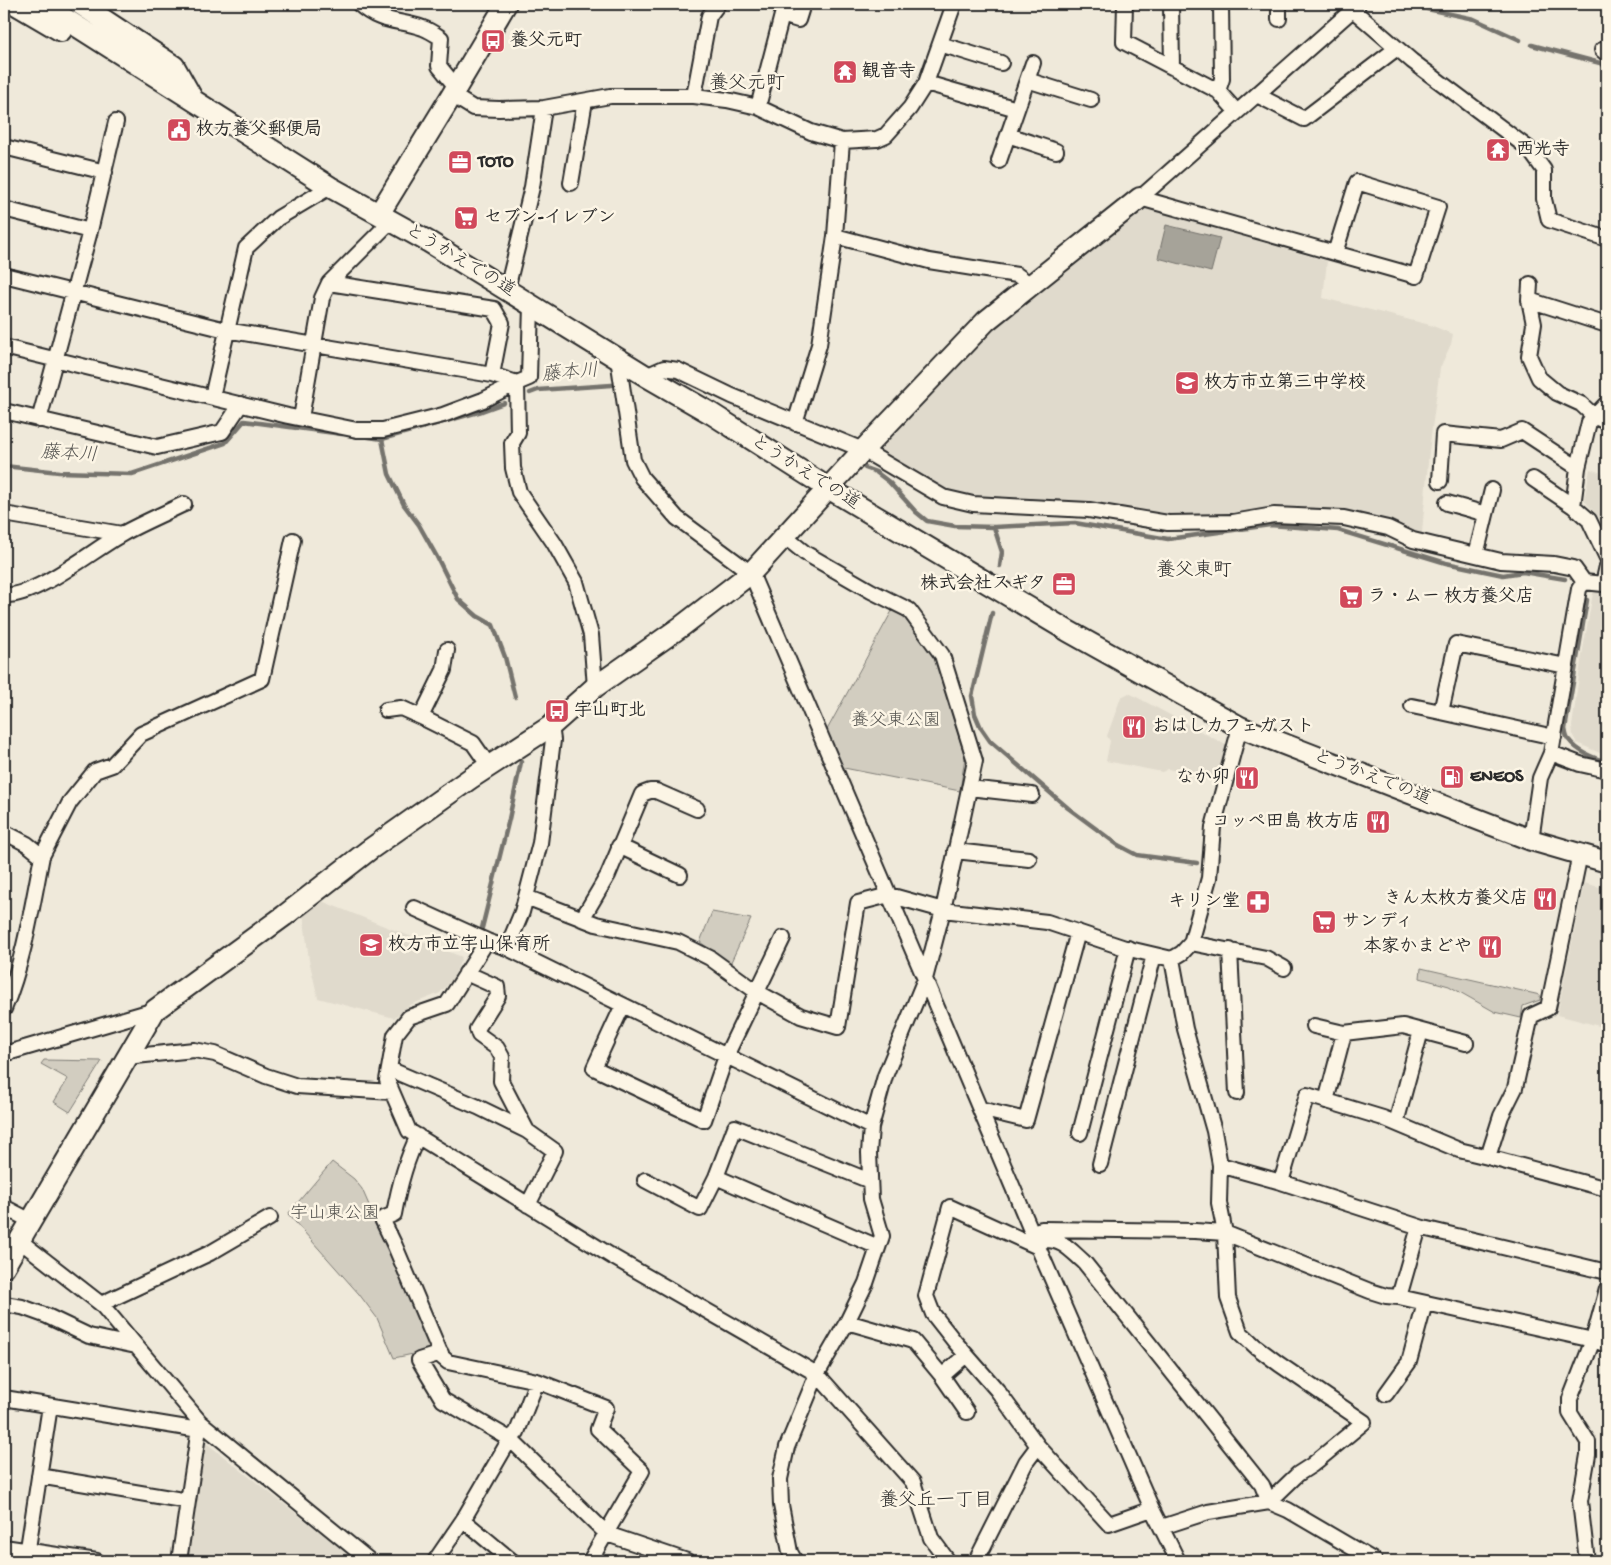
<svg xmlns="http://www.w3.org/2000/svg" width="1611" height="1565" viewBox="0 0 1611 1565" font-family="'Gochi Hand','Klee One',sans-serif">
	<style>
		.built { fill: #e0dacc }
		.green { fill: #d2cdc0; stroke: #7e7c76 }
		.water { fill: #a6a399; stroke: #75736d }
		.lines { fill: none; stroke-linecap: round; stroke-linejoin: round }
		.stream { stroke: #75736d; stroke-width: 4.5 }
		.street-casing { stroke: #2b2b2b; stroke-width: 18 }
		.secondary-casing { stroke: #2b2b2b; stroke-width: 24 }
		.street { stroke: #fcf5e5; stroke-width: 14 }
		.secondary { stroke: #fcf5e5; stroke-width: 20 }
		.labels { text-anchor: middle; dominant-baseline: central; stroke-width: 5; stroke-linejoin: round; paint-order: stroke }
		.poi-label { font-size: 18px; font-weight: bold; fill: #2b2b2b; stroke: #fcf5e5; text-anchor: start }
		.street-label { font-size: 18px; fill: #2b2b2b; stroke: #fcf5e5 }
		.park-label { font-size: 18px; fill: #555450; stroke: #fcf5e5 }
		.neighbourhood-label { font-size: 19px; fill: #2b2b2b; stroke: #fcf5e5 }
		.water-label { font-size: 19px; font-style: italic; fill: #565552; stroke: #fcf5e5 }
	</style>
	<rect width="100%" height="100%" fill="#efe9da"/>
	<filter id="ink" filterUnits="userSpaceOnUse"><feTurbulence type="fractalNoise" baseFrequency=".02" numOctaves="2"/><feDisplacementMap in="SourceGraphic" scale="10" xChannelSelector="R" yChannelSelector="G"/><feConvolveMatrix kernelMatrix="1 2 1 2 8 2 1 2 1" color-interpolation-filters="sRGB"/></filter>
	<g filter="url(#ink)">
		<path class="built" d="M1141,207L1327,261L1323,298L1430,325L1453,334L1451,344L1440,368L1429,451L1422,533L1409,531L1385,521L1352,512L1317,509H1274L1234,515L1175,517L1085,502L976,497L945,488L877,448L995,322Z
			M1590,469L1607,475V532L1600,519L1584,500Z
			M1607,587V756L1577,743L1573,736L1572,726L1582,655L1593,593Z
			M1129,693L1228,746L1218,781L1168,769L1162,772L1106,761L1110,741L1107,736L1121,697Z
			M1584,883L1607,889V1028L1557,1015Z
			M319,900L462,957L453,979L440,993L410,1005L394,1018L318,998L309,960L303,912Z
			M205,1442L353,1558L357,1561H187Z"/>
		<path class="green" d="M892,611L903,616L935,659L965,757L960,791L834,766L822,739Z
			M712,912L751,919L730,964L700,942Z
			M1421,968L1540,995V1000L1523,1006L1521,1018L1495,1012L1449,986L1420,978Z
			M44,1060L102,1061L70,1112L54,1102L68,1079L41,1064Z
			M332,1162L354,1179L362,1189L432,1350L394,1358L377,1318L359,1294L288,1214Z"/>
		<path class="water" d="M1166,225L1220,238L1211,272L1158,258Z"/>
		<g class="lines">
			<path class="stream" d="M1404,4L1474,19L1520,40
				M1532,45L1600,63L1607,67
				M530,393L538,390L612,385
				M362,436L382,439L389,474L404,505L419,525L437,557L458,599L477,616L493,625L505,657L515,697
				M382,439L482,411L504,403
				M4,466L59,472L132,474L225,443L244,421L342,434
				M865,468L876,472L889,482L916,512L927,521L955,526L994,527L1075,523L1168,539L1270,525L1338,530L1446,563L1503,575L1523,572L1565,579
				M994,527L1002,552L1000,566
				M1587,600L1565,729C1566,733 1566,738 1569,740C1577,751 1594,759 1607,761
				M992,613L972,696L975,714L981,728L990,741L1068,808L1118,845L1137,855L1197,863
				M482,928L509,819L521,762"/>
			<defs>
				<path id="street" d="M359,4C381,24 398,19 423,28C429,30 435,34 441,38L439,66L457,88
					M1125,4L1124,42L1218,91L1237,112
					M1171,4L1172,67
					M1353,10L1412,61L1528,148L1544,170V199L1549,220L1607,239
					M1279,19V4
					M940,44L1001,63
					M1602,50L1607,54
					M1027,80L1091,100
					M926,83L1017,109
					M1218,91L1222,79L1221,4
					M452,95L473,108L499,109L544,108L610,96H694L727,100L758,107L811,132L842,141L877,139L886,135L910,108L926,83L954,4
					M1257,95L1304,119L1397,48
					M694,96L709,16L718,4
					M758,107L782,15L798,20L803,4
					M1008,135L1056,151
					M4,147L105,172
					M999,161L1033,63
					M571,183L585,101
					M1140,198L1416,276L1438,207L1357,182L1335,253
					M1140,198L1358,5
					M4,209L90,231
					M835,236L929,261L1017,275L1031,285
					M4,275L226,330L492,375L517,383
					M329,283L494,309L502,323L492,375
					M1530,284L1529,300L1534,324L1529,356L1539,378L1557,393L1581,404L1595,417L1607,422
					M507,289L532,187L544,108
					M1529,300L1607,325
					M531,305L529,378L517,383L518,433L512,443L513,468L519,492L554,543L576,582L591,635L595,687
					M4,347L288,416L357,430H383L443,415L483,400L517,383
					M618,358L633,460L642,478L677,518L751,573L925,979L1038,1247L1152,1509L1178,1561
					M646,376L664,368L678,370L732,396L863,450L943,497L973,504L1089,510L1168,523L1233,522L1274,515L1344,518L1388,528L1413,540L1501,561L1554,564L1574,568L1584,582L1603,584L1607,566
					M212,397L246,248L278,218L330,187
					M1607,403L1589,422L1578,468L1573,506L1589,520L1607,558
					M4,411L157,447L222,432L241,404
					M301,418L322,298L329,283L391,221
					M39,420L90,231L116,122
					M795,423L819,345L835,236L842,141
					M1533,479L1573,506
					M1440,481L1443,434L1501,440L1522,431L1578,468
					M1447,503L1486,514
					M4,514L122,534
					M784,536L805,553L871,591L909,610L942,655L975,761L943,910L925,979L885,1076L871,1127L869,1153L871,1199L882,1236L866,1283L847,1322L817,1374L913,1482L931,1538L948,1561
					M1476,555L1492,490
					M4,595C35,598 93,550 122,534C142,523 163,514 184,504
					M447,650L444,670L421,717L473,743L489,766
					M1412,706L1441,712
					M386,710L401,708L421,717
					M1554,737L1441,712L1456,644L1566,666
					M1551,753L1580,764L1607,770
					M969,788L1032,795
					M4,832L27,844L42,856C32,907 24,961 4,1009
					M1531,840L1540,778L1551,753L1579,589L1584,582
					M619,846L680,875
					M955,851L1029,859
					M1580,854L1548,1008L1531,1016L1515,1088L1501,1116L1488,1157L1607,1189
					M42,856L70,802L95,771L112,765L141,734L262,679L293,540
					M526,897L596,924L678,942L710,958L757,992L801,1016L838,1027L858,903L889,895L943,910L1047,922L1125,948L1172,959L1182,953L1191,943L1209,878L1213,827L1240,727
					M414,908L487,941
					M582,919L608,875L642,794L650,791H656L697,809
					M1191,943L1266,958L1284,968
					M507,948L522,912L540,843L553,740L551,726
					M1230,950L1237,1093
					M466,973L497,987L498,996L477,1029L479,1035L497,1048L502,1057L501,1081L527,1131
					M623,1005L594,1068L704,1120L726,1056L783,938
					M1314,1026L1344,1033L1403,1026L1466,1043
					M4,1054L155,1010
					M126,1057L194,1050L215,1054L266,1076L297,1086L392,1092
					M389,1069L478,1107L527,1131L555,1151L528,1205
					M1326,1101L1344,1033
					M980,1109L1026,1120L1078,932
					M1396,1123L1421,1031
					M1080,1133L1128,948
					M418,1136C405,1162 399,1186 394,1214L382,1219L395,1246L442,1357L448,1362L537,1381L606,1408L598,1429L642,1471L590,1561
					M1100,1164L1154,955
					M1220,1165L1281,1182L1423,1228L1607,1272
					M645,1180L700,1209L716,1177
					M870,1181L735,1127L716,1177L878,1247
					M1281,1182L1307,1095L1383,1118L1459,1150L1488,1157
					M4,1207L31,1221
					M1042,1229L1043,1240C1063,1239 1070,1250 1084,1262L1262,1485L1269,1502L1288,1510L1375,1561
					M1031,1232L1042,1229L1195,1231L1225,1233L1370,1291L1386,1296L1399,1297L1593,1340L1607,1345
					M20,1241L101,1304L200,1422L370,1561
					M1399,1297L1419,1227
					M4,1304L22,1307L47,1316L89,1336L136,1346
					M101,1304L210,1253L270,1218
					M847,1322L913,1341L942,1376L966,1355
					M441,1353L419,1360L443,1400L510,1439L607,1534L687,1561
					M942,1376L967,1412
					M1386,1394L1409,1362L1425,1303
					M4,1398L199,1430
					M1038,1446L997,1390L955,1342L933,1314L926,1296L950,1207L1038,1247
					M39,1476L188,1501
					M463,1520L512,1561
					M1162,1527L1208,1512L1269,1502L1298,1474L1312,1465L1364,1422L1279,1364L1255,1346L1240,1332L1228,1298L1225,1233L1219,1203L1220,1165L1214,1131L1185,1029L1172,959
					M4,1547L97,1561
					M26,1561L50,1406
					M179,1561L200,1422
					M435,1561L463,1520L510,1439L517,1432L537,1381
					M795,1561L790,1552L781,1505L780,1479L787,1447L817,1374L613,1257L409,1131L387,1080L395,1035L409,1017L447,1004L487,941L507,948L871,1127
					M976,1561L1026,1462L1038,1446L1109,1524L1152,1509
					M1587,1561L1580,1501L1588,1455V1442L1570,1413V1399L1593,1340L1607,1289"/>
				<path id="secondary" d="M15,4L61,31
					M42,4L330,187L429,242L646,376L712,414L828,488L1068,631L1240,727L1531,840L1607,862
					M80,4L174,66L192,98
					M379,214L452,95L506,4
					M4,1267L155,1010L284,916L369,850L471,778L551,726L595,687L682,626L751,573L863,450L986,321L1140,198"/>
			</defs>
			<use href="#street" class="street-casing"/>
			<use href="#secondary" class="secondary-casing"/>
			<use href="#street" class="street"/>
			<use href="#secondary" class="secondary"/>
		</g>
	</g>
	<defs>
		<symbol id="bus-square" viewBox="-11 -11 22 22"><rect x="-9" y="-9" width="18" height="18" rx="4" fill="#d1495b" stroke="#fcf5e5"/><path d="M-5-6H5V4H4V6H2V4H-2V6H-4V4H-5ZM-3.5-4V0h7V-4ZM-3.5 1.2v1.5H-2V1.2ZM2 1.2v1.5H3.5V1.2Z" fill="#fff"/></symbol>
		<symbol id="temple-square" viewBox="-11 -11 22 22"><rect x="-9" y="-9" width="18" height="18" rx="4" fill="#d1495b" stroke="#fcf5e5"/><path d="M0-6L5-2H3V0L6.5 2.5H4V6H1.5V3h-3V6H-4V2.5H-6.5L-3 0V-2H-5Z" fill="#fff"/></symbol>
		<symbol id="civic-square" viewBox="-11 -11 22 22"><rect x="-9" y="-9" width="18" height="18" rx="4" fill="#d1495b" stroke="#fcf5e5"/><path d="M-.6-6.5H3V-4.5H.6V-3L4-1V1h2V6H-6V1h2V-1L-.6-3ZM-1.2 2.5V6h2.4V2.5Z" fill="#fff"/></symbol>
		<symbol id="office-square" viewBox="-11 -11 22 22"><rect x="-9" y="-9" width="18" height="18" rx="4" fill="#d1495b" stroke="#fcf5e5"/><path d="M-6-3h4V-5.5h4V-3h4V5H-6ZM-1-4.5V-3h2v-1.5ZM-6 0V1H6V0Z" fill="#fff"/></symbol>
		<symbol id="supermarket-square" viewBox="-11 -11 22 22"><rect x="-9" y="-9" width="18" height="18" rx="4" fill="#d1495b" stroke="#fcf5e5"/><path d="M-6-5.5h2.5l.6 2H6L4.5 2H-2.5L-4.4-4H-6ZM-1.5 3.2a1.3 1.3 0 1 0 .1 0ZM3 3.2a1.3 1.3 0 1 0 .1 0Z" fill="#fff"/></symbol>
		<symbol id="school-square" viewBox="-11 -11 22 22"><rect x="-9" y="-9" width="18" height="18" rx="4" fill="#d1495b" stroke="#fcf5e5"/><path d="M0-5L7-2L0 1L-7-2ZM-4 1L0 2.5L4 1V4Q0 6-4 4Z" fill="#fff"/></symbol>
		<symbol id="restaurant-square" viewBox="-11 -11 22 22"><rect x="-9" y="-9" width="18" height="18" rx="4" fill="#d1495b" stroke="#fcf5e5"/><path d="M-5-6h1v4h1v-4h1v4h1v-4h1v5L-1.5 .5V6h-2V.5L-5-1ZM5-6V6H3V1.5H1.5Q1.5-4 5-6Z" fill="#fff"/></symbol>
		<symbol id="fuel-square" viewBox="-11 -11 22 22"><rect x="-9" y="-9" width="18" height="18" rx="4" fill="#d1495b" stroke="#fcf5e5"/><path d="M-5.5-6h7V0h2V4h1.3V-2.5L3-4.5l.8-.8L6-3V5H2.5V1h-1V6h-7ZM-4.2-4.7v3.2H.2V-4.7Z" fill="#fff"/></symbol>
		<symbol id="pharmacy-square" viewBox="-11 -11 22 22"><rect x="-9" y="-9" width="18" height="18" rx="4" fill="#d1495b" stroke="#fcf5e5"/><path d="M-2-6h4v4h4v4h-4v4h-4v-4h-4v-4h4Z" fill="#fff"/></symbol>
	</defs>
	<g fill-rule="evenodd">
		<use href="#bus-square" x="479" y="27" width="28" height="28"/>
		<use href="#temple-square" x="831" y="58" width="28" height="28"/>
		<use href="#civic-square" x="165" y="116" width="28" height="28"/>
		<use href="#temple-square" x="1484" y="136" width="28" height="28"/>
		<use href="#office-square" x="446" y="148" width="28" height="28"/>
		<use href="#supermarket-square" x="452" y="204" width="28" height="28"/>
		<use href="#school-square" x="1173" y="369" width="28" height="28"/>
		<use href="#office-square" x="1050" y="570" width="28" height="28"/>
		<use href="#supermarket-square" x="1337" y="583" width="28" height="28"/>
		<use href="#bus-square" x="543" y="697" width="28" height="28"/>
		<use href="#restaurant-square" x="1120" y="713" width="28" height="28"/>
		<use href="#fuel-square" x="1438" y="763" width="28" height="28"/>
		<use href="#restaurant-square" x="1233" y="764" width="28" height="28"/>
		<use href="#restaurant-square" x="1364" y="808" width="28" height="28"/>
		<use href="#restaurant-square" x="1531" y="885" width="28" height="28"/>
		<use href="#pharmacy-square" x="1244" y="888" width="28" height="28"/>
		<use href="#supermarket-square" x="1310" y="908" width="28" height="28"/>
		<use href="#school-square" x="357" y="931" width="28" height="28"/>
		<use href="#restaurant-square" x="1476" y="933" width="28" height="28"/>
	</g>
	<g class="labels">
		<g class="poi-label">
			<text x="510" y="41">養父元町</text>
			<text x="862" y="72">観音寺</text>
			<text x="196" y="130">枚方養父郵便局</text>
			<text x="1516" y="150">西光寺</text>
			<text x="478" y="162">TOTO</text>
			<text x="484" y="218">セブン-イレブン</text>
			<text x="1204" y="383">枚方市立第三中学校</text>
			<text x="1046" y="584" text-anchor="end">株式会社スギタ</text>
			<text x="1368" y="597">ラ・ムー 枚方養父店</text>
			<text x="574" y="711">宇山町北</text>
			<text x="1152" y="727">おはしカフェガスト</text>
			<text x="1470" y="777">ENEOS</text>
			<text x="1230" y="778" text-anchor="end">なか卯</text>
			<text x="1360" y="822" text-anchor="end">コッペ田島 枚方店</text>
			<text x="1528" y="899" text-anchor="end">きん太枚方養父店</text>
			<text x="1240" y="902" text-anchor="end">キリン堂</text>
			<text x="1342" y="922">サンディ</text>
			<text x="388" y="945">枚方市立宇山保育所</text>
			<text x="1472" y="947" text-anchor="end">本家かまどや</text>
		</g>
		<g class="street-label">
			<text transform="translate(460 261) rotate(31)">とうかえでの道</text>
			<text transform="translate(805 473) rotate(32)">とうかえでの道</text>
			<text transform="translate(1372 778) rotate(21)">とうかえでの道</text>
		</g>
		<g class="park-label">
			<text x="896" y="721">養父東公園</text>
			<text x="335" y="1214">宇山東公園</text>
		</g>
		<g class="neighbourhood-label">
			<text x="747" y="84">養父元町</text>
			<text x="1194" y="571">養父東町</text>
			<text x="936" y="1501">養父丘一丁目</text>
		</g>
		<g class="water-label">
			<text transform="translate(570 374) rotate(-5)">藤本川</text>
			<text transform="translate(69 455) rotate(3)">藤本川</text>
		</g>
	</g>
	<rect width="1611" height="1565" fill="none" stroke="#fcf5e5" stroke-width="20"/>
	<rect x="10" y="10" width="1591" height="1545" fill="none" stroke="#2b2b2b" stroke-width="2" filter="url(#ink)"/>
</svg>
